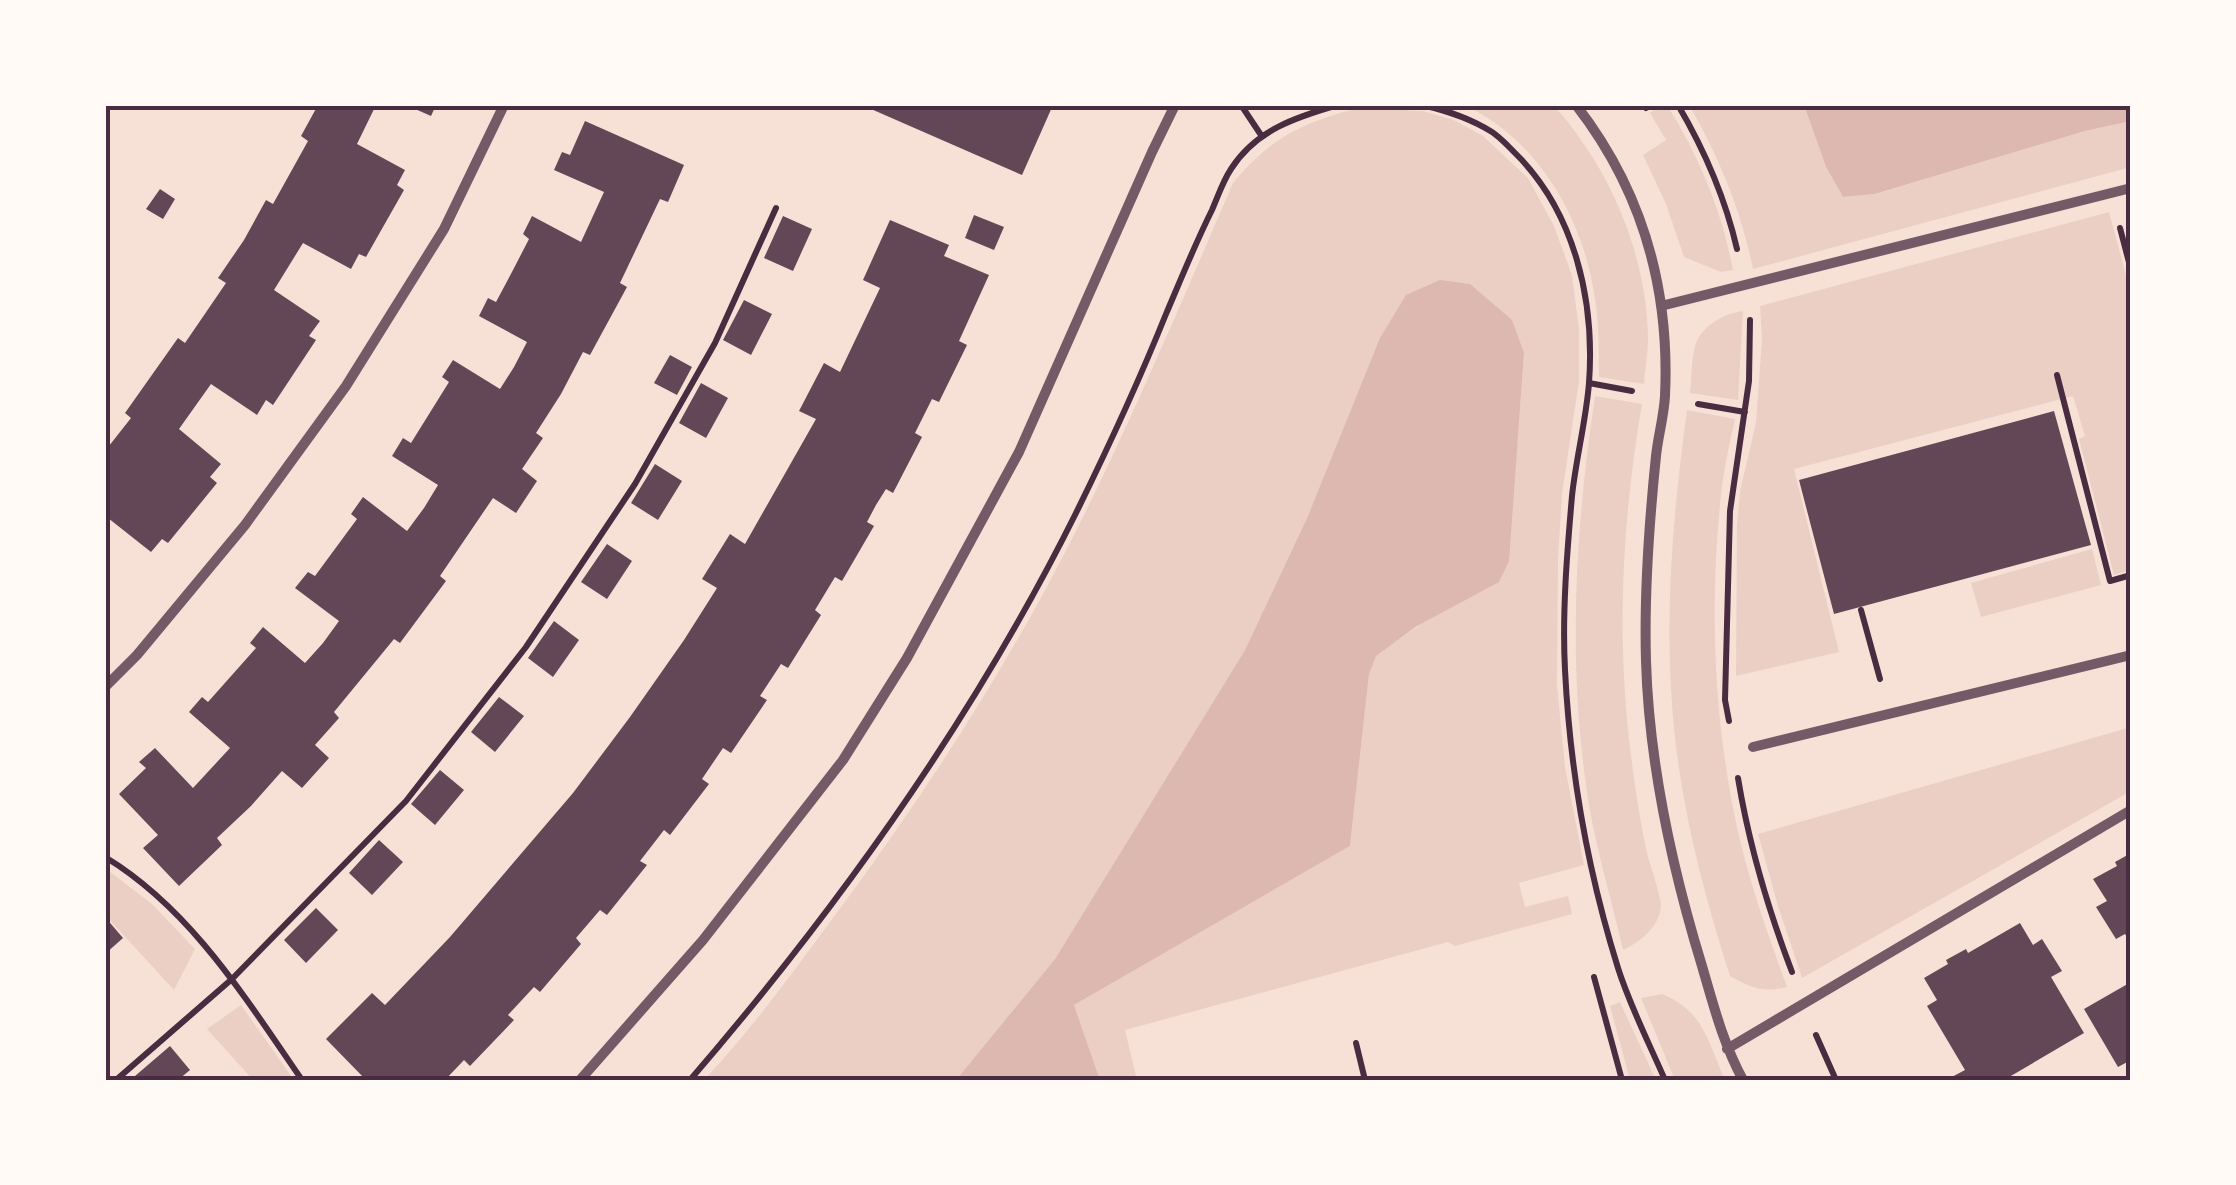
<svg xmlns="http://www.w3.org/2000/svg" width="2236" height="1185" viewBox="0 0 2236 1185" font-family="'Titillium Web',sans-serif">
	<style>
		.green { fill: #ebcfc5 }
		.water { fill: #dcb8b0 }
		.building { fill: #644757 }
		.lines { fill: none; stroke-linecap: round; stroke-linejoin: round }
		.path { stroke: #4a2c40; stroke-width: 6 }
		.minor { stroke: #755966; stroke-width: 10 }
		.neatline { fill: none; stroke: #4a2c40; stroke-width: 4 }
	</style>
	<rect width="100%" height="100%" fill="#f7e1d7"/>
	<path class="green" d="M1464,105H1552C1566,117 1575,132 1586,147C1623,202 1647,271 1648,338C1648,353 1645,369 1644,384L1599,377C1599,349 1599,321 1594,293C1582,216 1536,138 1464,105Z
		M1660,105H1667C1699,156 1722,211 1733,270L1721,272L1684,257L1666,204L1643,155L1666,140L1650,113Z
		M1689,105H1804L1826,167L1843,197L1876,194L2085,131L2131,121V167L1753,269C1741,210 1719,157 1689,105Z
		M1359,108L1423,111L1454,120L1483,136L1528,178L1554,226L1572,275L1579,329V381L1562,494L1558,560L1557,685L1565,767L1584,865L1519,883L1525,907L1568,896L1572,914L1455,946L1448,942L1125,1030L1137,1080H1100L1074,1005L1350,846L1369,673L1375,656L1417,627L1517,447L1524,353L1308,516L1245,650L1055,959L956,1080H704C749,1032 788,979 827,926C913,811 993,690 1060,562C1124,439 1178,310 1233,183C1270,138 1303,122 1359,108Z
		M2109,212L2131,294V570L2114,575L2079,439L2085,436L2073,396L1794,469L1839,652L1736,676L1737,525L1740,491L1756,423L1762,338L1760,306Z
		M1743,311L1738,400L1690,393C1692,378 1691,357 1696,343C1703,325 1725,313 1743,311Z
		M1595,396L1642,404C1622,521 1616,637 1631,755C1635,788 1640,821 1647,853C1650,864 1661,897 1661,905C1660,927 1640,942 1623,950C1610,893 1592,837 1585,778C1568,649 1576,524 1595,396Z
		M1687,410L1735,419C1730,441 1725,464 1722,486C1709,599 1713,717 1737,827C1749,882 1768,934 1787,987C1762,993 1752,988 1730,976C1705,899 1684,818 1675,738C1663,628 1672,519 1687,410Z
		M2092,549L2101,585L1981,617L1971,583Z
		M2131,727V791L1802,978L1778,906L1758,834Z
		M105,868L152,904L195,949L174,990L105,915Z
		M1662,994C1704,1011 1708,1042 1725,1080H1675L1641,998Z
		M1620,1002L1656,1080H1630L1610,1006Z
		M241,1005L294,1080H253L207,1029Z"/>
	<path class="water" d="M1804,105H2131V121L2085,131L1875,194L1843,197L1826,167Z
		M1440,280L1470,284L1512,320L1524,353L1509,561L1499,582L1417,626L1376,656L1369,674L1350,846L1074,1005L1100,1080H956L1055,959L1245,650L1308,516L1380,338L1406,295Z"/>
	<path class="building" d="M318,105H376L357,144L405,170L397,185L404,190L366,257L359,254L351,269L303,243L274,290L320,321L309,336L316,340L273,405L266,400L257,415L211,384L179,429L221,464L210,477L217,483L168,543L162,539L151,552L108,518L105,522V451L131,418L125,413L178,338L185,343L226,283L218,278L244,240L266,200L273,204L308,141L301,136Z
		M406,105H436L431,116Z
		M873,105H1053L1022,175L871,109Z
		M585,121L684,165L668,202L660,199L620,283L627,287L590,355L583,352L561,394L536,433L543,438L522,469L537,481L516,513L493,498L440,576L446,581L400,643L394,639L334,712L339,718L315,745L329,758L302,788L282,771L251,806L217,838L222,845L179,886L143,848L158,835L119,794L146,768L139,762L155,748L193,788L230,748L189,712L202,697L208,702L256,648L250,643L263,627L305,663L323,643L339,621L295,588L308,572L315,576L357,519L351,514L363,497L407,531L424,508L438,485L392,456L403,438L411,443L449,382L442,377L453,360L500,389L514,367L527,342L479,316L488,298L496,302L513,270L529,239L523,234L532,216L581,242L604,192L554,170L562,152L570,155Z
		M160,189L175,199L163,219L146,209Z
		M974,215L1004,227L994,250L965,238Z
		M783,216L812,229L793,271L764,258Z
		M890,220L949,245L944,256L989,275L959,341L967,345L939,402L932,399L915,433L922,437L893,493L886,489L876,505L867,522L874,526L842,581L835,577L815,610L821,615L788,668L781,664L760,696L767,700L731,753L723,748L702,779L709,784L670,835L664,830L640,861L647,865L607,915L600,910L576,938L581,944L540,992L534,987L508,1015L514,1020L470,1066L464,1060L445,1080H383L379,1076L375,1080H366L326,1039L372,993L385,1005L450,937L573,793L630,717L684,640L717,588L702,579L730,534L745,544L816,419L799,411L824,363L840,372L880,288L863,280Z
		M744,300L772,314L751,355L723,340Z
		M670,355L692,367L677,395L654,383Z
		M701,383L728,398L706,438L679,423Z
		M2054,411L2091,545L1834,614L1799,480Z
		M655,464L682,481L658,520L631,503Z
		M607,544L632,561L607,599L581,582Z
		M554,621L579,640L553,677L528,658Z
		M499,697L524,716L495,752L471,732Z
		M440,770L464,790L435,825L411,804Z
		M379,840L403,862L372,895L349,873Z
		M2131,853V944L2125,934L2116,939L2096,907L2107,901L2093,879L2117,866L2115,862Z
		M316,908L338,930L306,963L284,940Z
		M105,917L123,938L105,954Z
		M2020,923L2033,945L2042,939L2062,971L2051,977L2084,1033L2004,1080H1946L1965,1070L1927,1006L1937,1000L1924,978L1948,964L1946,960L1966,949L1968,953Z
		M2131,982V1060L2118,1067L2084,1009Z
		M170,1046L190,1070L178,1080H139L135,1076Z"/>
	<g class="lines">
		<path class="path" d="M1241,105L1261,135
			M1422,105C1448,111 1470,118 1492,132C1501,138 1508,146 1515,153C1575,212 1595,301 1589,383C1586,421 1576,458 1572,496C1567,553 1562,613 1565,670C1570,770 1588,872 1618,968C1630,1006 1649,1043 1665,1080
			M1678,105C1705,151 1725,197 1737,249
			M1646,108L1651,105
			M2120,228L2131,270
			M2057,375L2110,581L2131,575
			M1589,383L1632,391
			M1698,404L1745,412
			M1861,610L1880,679
			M1729,721L1725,700L1730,511L1749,381L1750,320
			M1738,778C1749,845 1768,909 1792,972
			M105,857C191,909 246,999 302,1080
			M1594,977L1622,1080
			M1816,1035L1836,1080
			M1356,1043L1365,1080
			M116,1080L232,979L406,801L526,647L635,484L715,343L776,208
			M690,1080C839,907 974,718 1076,513C1108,448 1139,381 1166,314C1181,279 1195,244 1212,210C1218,196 1223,181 1231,169C1256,130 1296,117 1338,105"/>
		<path class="minor" d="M1576,105C1642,190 1670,289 1665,396C1664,416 1658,436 1656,456C1649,524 1644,593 1646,661C1649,764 1672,868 1702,966C1714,1007 1723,1043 1743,1080
			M1661,306L2131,188
			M105,687L137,655L245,525L346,386L444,229L504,105
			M1753,747L2131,655
			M1727,1049L2131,810
			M580,1080L703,940L843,760L907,658L1019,452L1152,152L1175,105"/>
	</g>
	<rect width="2236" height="1185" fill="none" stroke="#fffaf5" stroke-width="215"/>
	<rect x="108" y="108" width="2020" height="970" class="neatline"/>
</svg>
